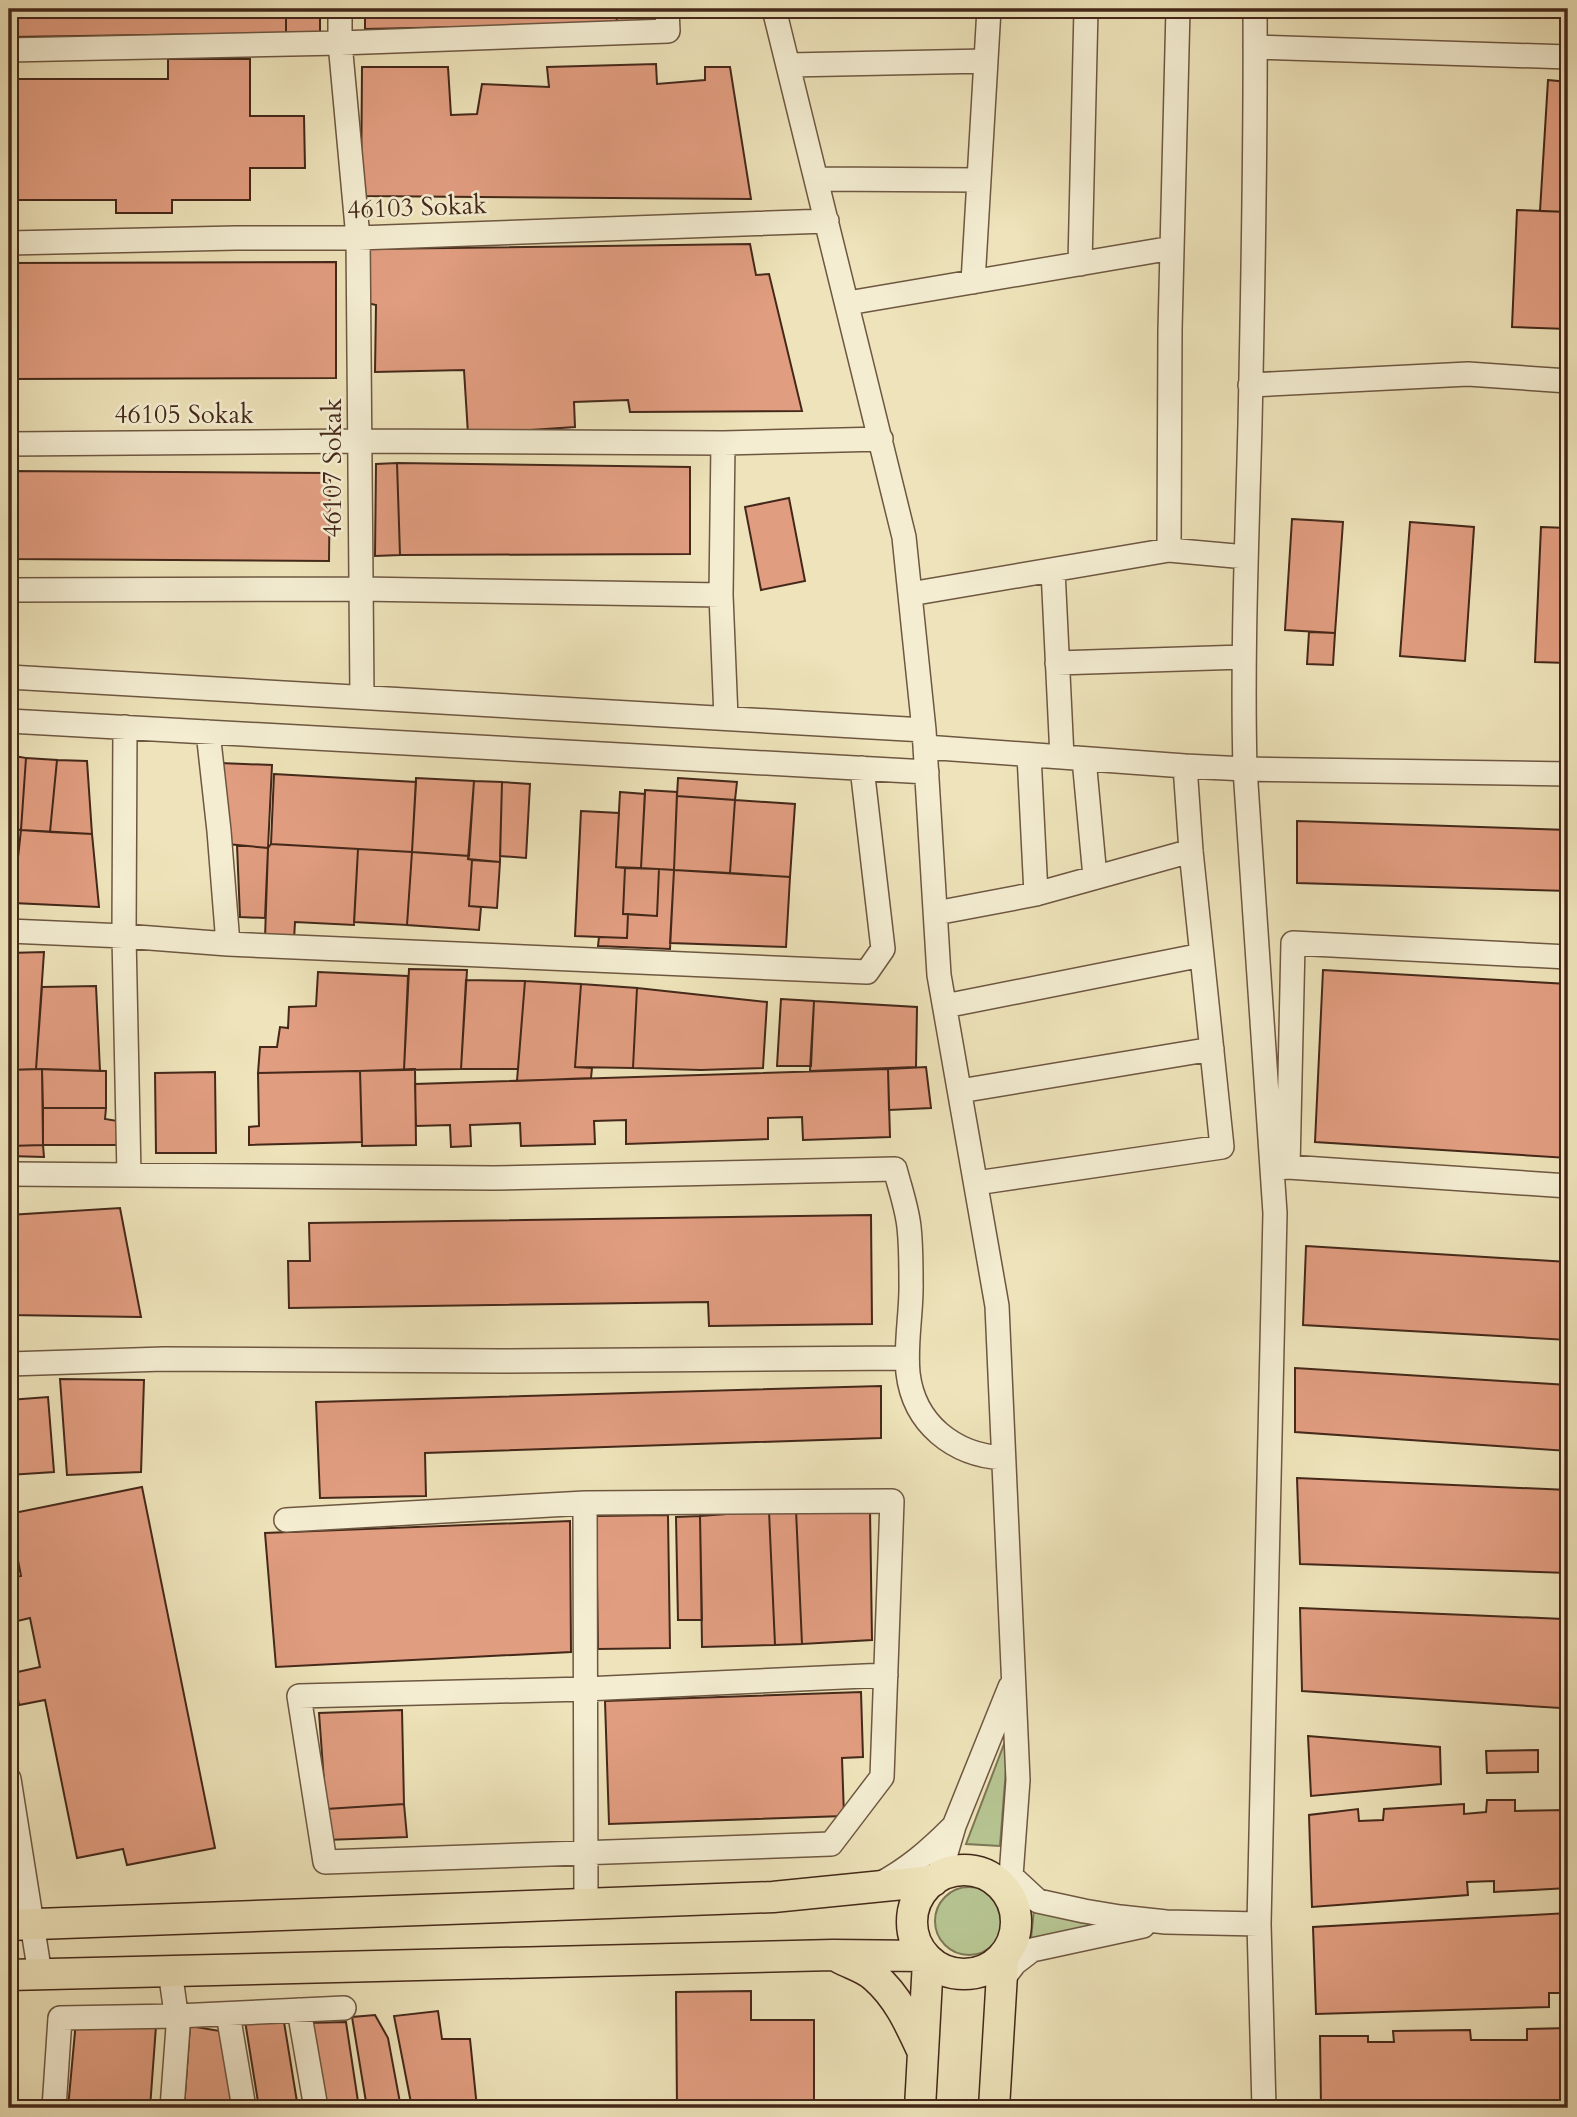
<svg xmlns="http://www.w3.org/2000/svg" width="1577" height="2117" viewBox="0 0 1577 2117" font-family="Cardo,serif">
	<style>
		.green { fill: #b6c491; stroke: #7d7655; stroke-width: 2 }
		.building { fill: #e19d80; stroke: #442819; stroke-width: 2 }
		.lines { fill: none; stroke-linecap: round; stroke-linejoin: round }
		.minor-casing { stroke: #6e5741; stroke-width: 26 }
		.major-casing { stroke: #442819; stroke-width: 33 }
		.minor { stroke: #f4edd2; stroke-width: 23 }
		.major { stroke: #eee3ba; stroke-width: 30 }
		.labels { text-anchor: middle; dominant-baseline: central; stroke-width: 5; stroke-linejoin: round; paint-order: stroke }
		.street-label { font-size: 26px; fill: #442819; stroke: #f4edd2 }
	</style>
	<rect width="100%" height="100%" fill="#eee3ba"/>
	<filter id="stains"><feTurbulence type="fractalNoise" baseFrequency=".00286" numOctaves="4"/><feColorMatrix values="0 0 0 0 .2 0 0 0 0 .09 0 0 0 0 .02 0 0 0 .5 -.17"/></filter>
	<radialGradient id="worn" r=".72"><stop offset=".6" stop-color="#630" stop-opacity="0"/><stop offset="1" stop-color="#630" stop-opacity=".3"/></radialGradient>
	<path class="green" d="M1009,1731L1000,1846L966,1844Z
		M935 1921a34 34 0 1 1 68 0a34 34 0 1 1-68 0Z
		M1034,1909L1114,1923L1031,1939Z"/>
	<path class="building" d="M9,9H286V33L9,37Z
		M286,9H320V32L286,33Z
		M365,9H616L617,24L365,29Z
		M616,9H648V23L617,24Z
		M168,59H250V116H304L305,168H250V200H172V213H116V200H9V79H168Z
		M656,64L657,84L705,80V67H730L751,199L361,196L362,67H448L451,115L477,114L482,84L549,87L547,67Z
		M1548,80L1568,82V212L1540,211Z
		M1517,210L1568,212V329L1512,327Z
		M750,244L756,275L769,274L802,411L630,412L628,400L574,402L575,427L468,434L464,370L375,372L376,305L367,303V249Z
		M336,262V378L9,379V263Z
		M397,463L690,467V554L400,555Z
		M397,463L400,555L375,556L376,464Z
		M9,471L330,473L329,561L9,559Z
		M789,498L805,581L761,590L745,507Z
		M1292,519L1343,522L1335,633L1285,630Z
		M1410,522L1474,527L1465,661L1400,656Z
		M1541,527L1568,528V663L1535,662Z
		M1309,632L1335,633L1333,665L1307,664Z
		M9,755L26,758L21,830L9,829Z
		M26,758L57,760L50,832L21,830Z
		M57,760L87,761L92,834L50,832Z
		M220,763L272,765L268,848L227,844Z
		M274,774L416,782L412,852L271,844Z
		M416,778L474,781L469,856L412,852Z
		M678,778L737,782L735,800L677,796Z
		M474,781L502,782L500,862L468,859Z
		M502,782L530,784L526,858L500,856Z
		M645,790L677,792L674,870L641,868Z
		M620,792L645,794L641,868L616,867Z
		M677,796L735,800L730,873L674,870Z
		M735,800L795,804L790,877L730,873Z
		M581,811L619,813L616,867L625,868L623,914H628L627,938L575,936Z
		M1297,821L1568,830V891L1297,883Z
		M9,829L21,830L13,903H9Z
		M21,830L92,834L99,907L13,903Z
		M271,844L358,849L354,925L295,922L294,940L265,938L268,848Z
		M237,845L268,848L265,918L240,917Z
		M358,849L412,852L407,925L354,922Z
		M412,852L469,856L468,859L472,860L469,906L481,907L479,930L407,925Z
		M472,860L500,862L497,908L469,906Z
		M625,868L659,869L657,916L623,914Z
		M659,869L674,870L670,949L598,946L599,937L627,938L628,914L657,916Z
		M674,870L790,877L786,947L670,943Z
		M44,952L36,1069L9,1070V953Z
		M409,969L467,970L461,1069L404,1070Z
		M1323,970L1568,984V1158L1315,1142Z
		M318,972L408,976L404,1070L258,1073L260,1047H277L280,1027L288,1028L289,1007L316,1006Z
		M466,980L525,981L518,1069H461Z
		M525,981L581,984L575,1067L592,1068L591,1078L517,1081Z
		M581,984L637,988L633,1068L575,1067Z
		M96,986L100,1071L36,1069L42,987Z
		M637,988L767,1002L763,1068L701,1070L633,1068Z
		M781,999L814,1001L811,1066H777Z
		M814,1001L917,1007L916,1067L810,1071Z
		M926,1067L931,1108L889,1110L888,1069Z
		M42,1069L106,1071V1108H43Z
		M42,1069L43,1145L9,1146V1070Z
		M415,1069L416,1145L362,1146L360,1071Z
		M888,1069L890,1137L803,1140L802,1117L768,1118V1139L626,1144V1120L594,1121L595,1144L521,1146L520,1123L470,1125L471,1146L451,1147L450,1125L416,1126L415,1084Z
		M360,1071L362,1142L249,1145V1127L259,1126L258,1073Z
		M215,1072L216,1153H156L155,1073Z
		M43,1108H106L105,1119L118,1121L121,1145H43Z
		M43,1145L44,1157L9,1156V1146Z
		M120,1208L141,1317L9,1315V1215Z
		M871,1215L872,1324L709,1326L708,1302L289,1308L288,1261H310L309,1223Z
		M1306,1246L1568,1262V1340L1303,1325Z
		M1295,1368L1568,1385V1451L1295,1432Z
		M60,1379L144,1380L141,1472L67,1475Z
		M881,1386V1438L425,1453L426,1496L320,1498L316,1402Z
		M48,1397L54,1472L9,1475V1400Z
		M1297,1478L1568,1490V1573L1300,1564Z
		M142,1487L215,1848L127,1865L123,1849L77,1858L45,1700L19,1705L13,1673L40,1667L30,1618L9,1623V1578L21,1576L9,1514Z
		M870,1509L872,1640L802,1644L796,1510Z
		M796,1510L802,1644L775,1645L769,1511Z
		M769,1511L775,1645L702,1647L700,1516Z
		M668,1515L670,1648L598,1649L596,1516Z
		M700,1516L702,1620H678L676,1517Z
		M570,1521L571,1652L276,1667L265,1533Z
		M1300,1608L1563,1619L1560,1708L1302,1691Z
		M861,1692L863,1757L842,1758L844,1816L609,1824L605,1701Z
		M402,1710L404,1804L326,1809L319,1713Z
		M1308,1736L1440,1747L1441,1784L1311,1796Z
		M1538,1750V1772L1487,1773L1486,1751Z
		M1487,1800H1515V1811L1567,1810L1568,1888L1494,1892V1881L1467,1882L1468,1895L1312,1907L1309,1815L1358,1809L1359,1821L1383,1820L1384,1809L1464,1804V1814L1486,1812Z
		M404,1804L407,1837L326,1840V1809Z
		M1568,1913V1993H1549V2007L1316,2014L1313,1927Z
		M751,1991V2020H814V2108H677L676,1992Z
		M438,2011L442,2039H470L477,2108H412L394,2016Z
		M375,2015L388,2038L401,2108H367L352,2017Z
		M76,2021L156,2026L150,2108H68Z
		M245,2021L284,2022L298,2108H259Z
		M346,2022L359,2108H320L306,2023Z
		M190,2026L220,2031L233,2108H184Z
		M1568,2028V2108H1549L1548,2106H1529V2108H1446V2106H1419V2108H1321L1320,2036H1368V2042H1394L1393,2031L1470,2030L1471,2040H1527V2029Z"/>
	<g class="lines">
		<defs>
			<path id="minor" d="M340,9V43L358,238L362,697
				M774,9L904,537L924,730L939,975L997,1306L1018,1780L1011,1876L1006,1892
				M1255,47L1568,57
				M9,50L340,43L668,31L667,9
				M789,65L986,61
				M817,179L979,180
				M9,243L236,238H358L827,221
				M1080,264L1086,9
				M973,282L989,9
				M848,303L1172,248
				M1250,385L1468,374L1568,381
				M723,443L721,595L726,718
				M9,444L360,441L723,443L881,439
				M1169,550L1246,557
				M1053,570L1062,757
				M9,590L361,589L721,595
				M910,594L1169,550L1170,330L1178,9
				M1057,663L1243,657
				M9,677L924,730
				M9,721L927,772
				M125,727L124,936L129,1175
				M208,732L219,831L228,944
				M925,747L1185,766L1191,851L1222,1147L976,1183
				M1029,755L1036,894
				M1084,759L1095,877
				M1185,766L1245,769C1242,654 1247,539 1250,424C1253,285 1256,147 1255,9
				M936,913L1036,894L1191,851
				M9,931L124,936L228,944L867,972L883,949L862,768
				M945,1006L1202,955
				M960,1091L1212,1049
				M1288,1167L1293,943L1568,957
				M1275,1169L1288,1167L1568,1186
				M9,1174L494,1178L895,1169C900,1188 907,1208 909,1227C911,1245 911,1263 911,1281C912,1311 905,1342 908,1373C914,1424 954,1455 1003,1458
				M9,1364L164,1359L500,1361L907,1358
				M585,1503L586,1904
				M286,1520L585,1503L892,1501L882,1777L831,1844L325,1862L299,1696L585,1689L886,1675
				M9,1779L40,1974
				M1011,1876L1038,1901L1084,1911L1120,1917L1166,1922L1259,1924L1275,1213L1245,769L1568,774
				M939,1877L954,1826L1010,1687
				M880,1884C908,1869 929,1851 952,1828
				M1259,1924L1264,2108
				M170,1971L178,2027L172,2108
				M1001,1981L1015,1963L1032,1950L1143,1926
				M299,2010L316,2108
				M228,2014L244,2108
				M54,2108L60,2018L177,2016L344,2008"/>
			<path id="major" d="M912 1922a52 52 0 1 1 104 0a52 52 0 1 1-104 0Z
				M9,1925L773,1897L933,1881
				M840,1958C851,1964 866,1968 875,1977C897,1996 909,2022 921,2048
				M9,1975L833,1955L924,1956
				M920,2108L928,1961
				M994,2108L1003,1957"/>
		</defs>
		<use href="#minor" class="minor-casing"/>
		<use href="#major" class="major-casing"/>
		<use href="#minor" class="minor"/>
		<use href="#major" class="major"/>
	</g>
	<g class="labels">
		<g class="street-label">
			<text transform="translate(417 207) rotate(-2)">46103 Sokak</text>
			<text x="184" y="414">46105 Sokak</text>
			<text transform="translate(332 468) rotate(-90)">46107 Sokak</text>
		</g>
	</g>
	<rect width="1577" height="2117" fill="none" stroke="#eee3ba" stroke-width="35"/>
	<rect x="10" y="10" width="1556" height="2096" fill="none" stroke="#442819" stroke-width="3.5"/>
	<rect x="18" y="18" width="1542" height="2082" fill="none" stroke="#442819" stroke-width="2"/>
	<rect width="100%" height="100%" filter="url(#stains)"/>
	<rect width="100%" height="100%" fill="url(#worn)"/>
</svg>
